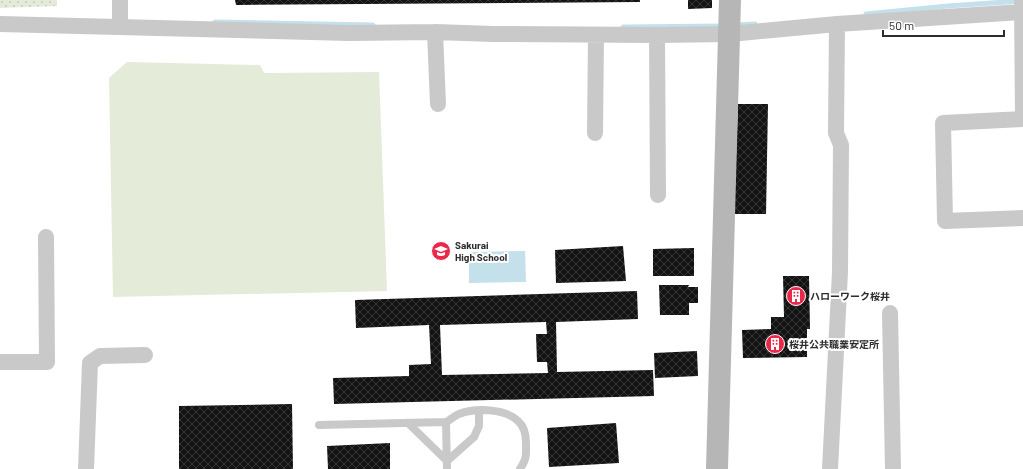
<svg xmlns="http://www.w3.org/2000/svg" width="1023" height="469" viewBox="0 0 1023 469" font-family="Barlow,'Noto Sans JP',sans-serif">
	<style>
		.grass { fill: url(#grass-dots) }
		.park { fill: #e4ebd9 }
		.water { fill: #c4e0eb }
		.lines { fill: none; stroke-linecap: round; stroke-linejoin: round }
		.stream { stroke: #c4e0eb; stroke-width: 5 }
		.building { fill: url(#building-cross-hatch); fill-rule: evenodd }
		.lane { stroke: #c9c9c9; stroke-width: 8 }
		.street { stroke: #c9c9c9; stroke-width: 16 }
		.secondary { stroke: #b6b6b6; stroke-width: 22 }
		.labels { text-anchor: middle; dominant-baseline: central; stroke-width: 4; stroke-linejoin: round; paint-order: stroke }
		.poi-label { font-size: 10px; font-weight: bold; fill: #2c2c2c; stroke: #fff; text-anchor: start }
	</style>
	<defs>
		<pattern id="grass-dots" width="8" height="8" patternUnits="userSpaceOnUse"><rect width="8" height="8" fill="#e4ebd9"/><path d="M2 2h.1M6 6h.1" fill="none" stroke="#c4caba" stroke-width="1.8" stroke-linecap="round"/></pattern>
		<pattern id="building-cross-hatch" width="8" height="8" patternUnits="userSpaceOnUse"><rect width="8" height="8" fill="#131313"/><path d="M0 0l8 8M0 8l8-8" fill="none" stroke="#363636"/></pattern>
	</defs>
	<rect width="100%" height="100%" fill="#fff"/>
	<path class="grass" d="M0,0H57V6L0,8Z"/>
	<path class="park" d="M127,62L260,65L264,73L379,72L387,291L113,297L109,78Z"/>
	<path class="water" d="M525,251L526,282L469,283V252Z"/>
	<g class="lines">
		<path class="stream" d="M866,14L948,6L1020,1
			M215,22L373,25
			M735,25L755,24
			M623,27L725,26"/>
	</g>
	<path class="building" d="M235,0H640V2L236,5Z
		M688,0H712V8L688,9Z
		M738,104H768L766,214H734Z
		M623,246L626,281L556,283L555,250Z
		M694,248V276H653V249Z
		M783,276H809L810,329H807V357L743,358L742,330L771,329V317H784Z
		M659,285H689L688,287H698V303H689V315H660Z
		M637,291L638,319L556,322L557,372L653,370L654,396L334,404L333,378L409,376V365L431,364L429,325L356,328L355,300ZM546,322L547,334H536L537,362H547L548,373L442,375L440,325Z
		M697,351L698,376L655,378L654,353Z
		M292,404L293,469H179V406Z
		M616,423L619,463L549,467L547,428Z
		M390,443V469H328L327,446Z"/>
	<g class="lines">
		<path class="lane" d="M446,422L447,469
			M408,423L447,461L474,437L479,426V411
			M319,425L446,422C450,420 454,416 459,414C475,408 505,408 518,421C525,427 526,435 526,443C526,456 527,458 520,469"/>
		<path class="street" d="M120,0V27
			M1022,0L1023,119L943,123L945,221L1023,218
			M0,24L349,33L435,32L493,34L657,35L730,34L837,24L1023,12
			M435,32L438,104
			M657,35L658,195
			M595,133L596,35
			M890,313L893,469
			M0,362H47L46,237
			M86,469L90,363L100,356L145,355
			M830,469L840,272L841,145L836,133L837,24"/>
		<path class="secondary" d="M717,469L730,0"/>
	</g>
	<defs>
		<symbol id="school-disc" viewBox="-11 -11 22 22"><circle r="9.5" fill="#e9294a" stroke="#fff"/><path d="M0-5L7-2L0 1L-7-2ZM-4 1L0 2.5L4 1V4Q0 6-4 4Z" fill="#fff"/></symbol>
		<symbol id="building-disc" viewBox="-11 -11 22 22"><circle r="9.5" fill="#e9294a" stroke="#fff"/><path d="M-4-6H4V6H1V3H-1V6H-4ZM-2.5-4.3h1.7v1.8h-1.7ZM.8-4.3h1.7v1.8H.8ZM-2.5-1h1.7V.8h-1.7ZM.8-1h1.7V.8H.8Z" fill="#fff"/></symbol>
	</defs>
	<g fill-rule="evenodd">
		<use href="#school-disc" x="430" y="240" width="22" height="22"/>
		<use href="#building-disc" x="785" y="285" width="22" height="22"/>
		<use href="#building-disc" x="764" y="333" width="22" height="22"/>
	</g>
	<g class="labels">
		<g class="poi-label">
			<text x="455" y="245">Sakurai<tspan x="455" dy="12">High School</tspan></text>
			<text x="810" y="296">ハローワーク桜井</text>
			<text x="789" y="344">桜井公共職業安定所</text>
		</g>
	</g>
	<path d="M883 30v6h121v-6" fill="none" stroke="#2c2c2c" stroke-width="2"/>
	<text x="889" y="30" font-size="12" fill="#2c2c2c" stroke="#ffffff" stroke-width="3" paint-order="stroke">50 m</text>
</svg>
